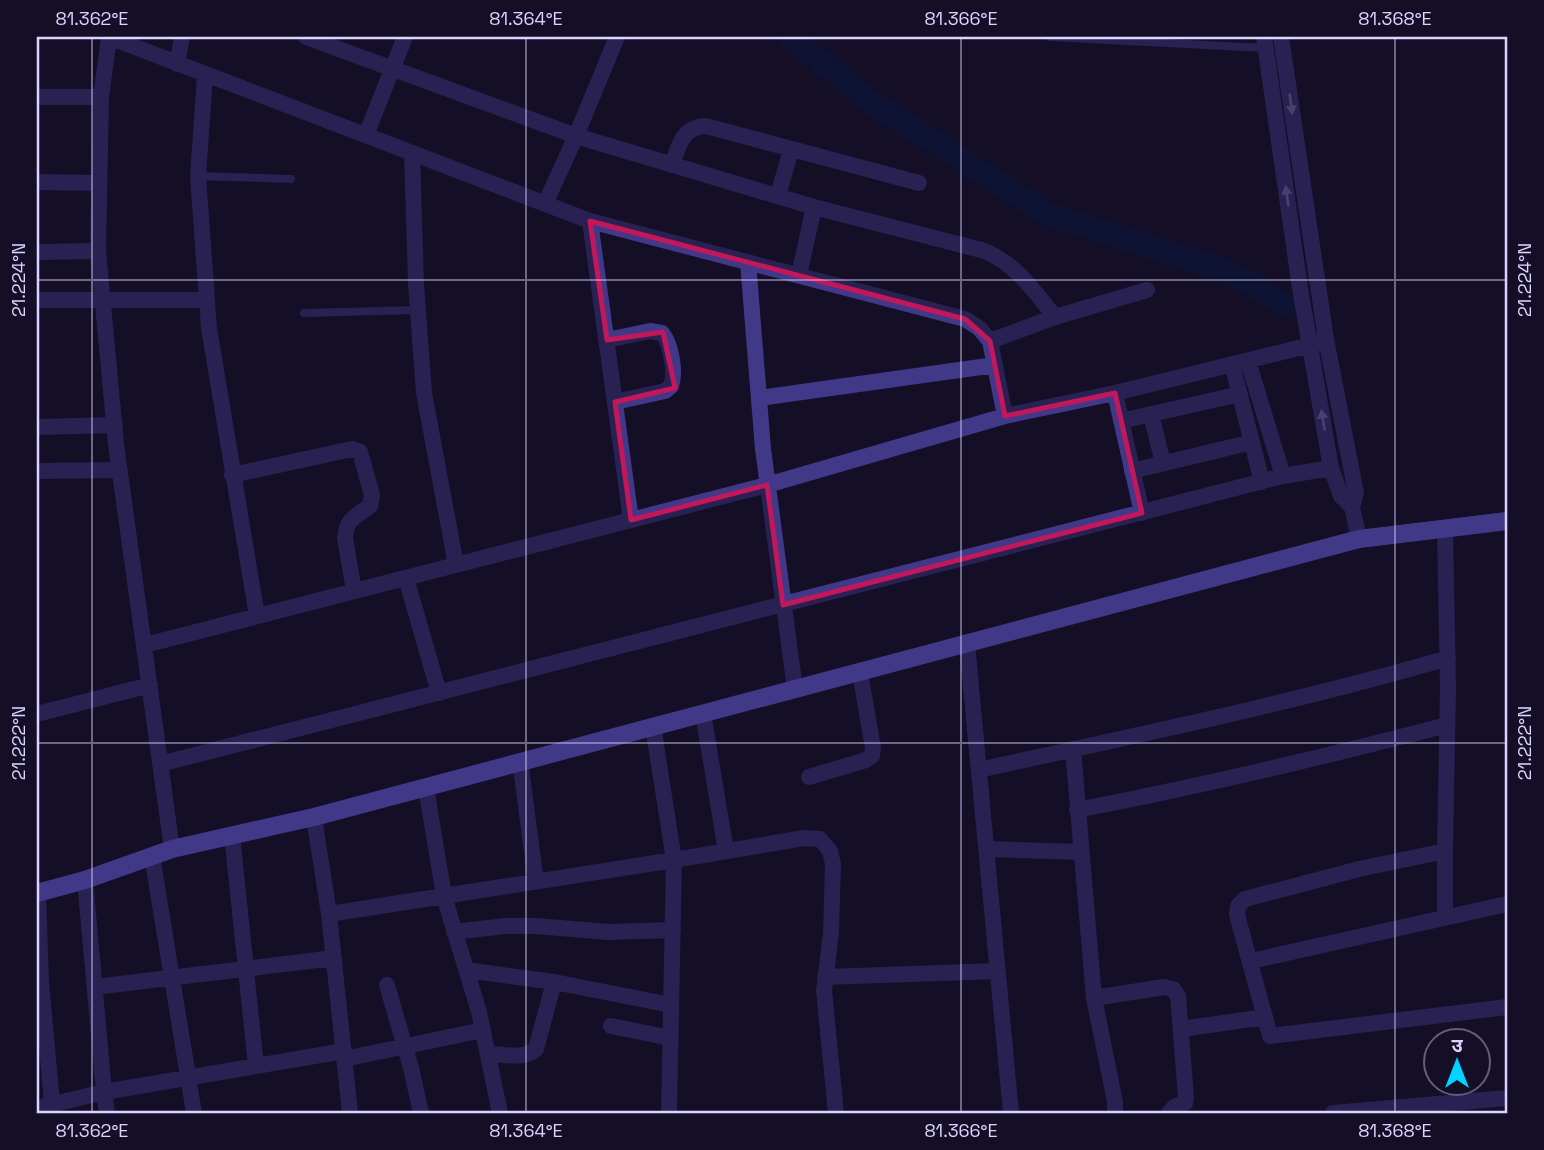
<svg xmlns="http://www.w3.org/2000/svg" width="1544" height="1150" viewBox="0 0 1544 1150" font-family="'Space Grotesk','Noto Sans Devanagari',sans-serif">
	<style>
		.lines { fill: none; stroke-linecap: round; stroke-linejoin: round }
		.river { stroke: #081a46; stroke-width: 24 }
		.service { stroke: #413888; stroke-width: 8 }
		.minor { stroke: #413888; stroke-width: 16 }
		.secondary { stroke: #7a6bff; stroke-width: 18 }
		.oneway { fill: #877ebe }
		.marked { fill: none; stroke: #c2185b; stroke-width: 5; stroke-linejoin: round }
		.ticks { fill: none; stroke: #dcd4ff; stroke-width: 2; stroke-opacity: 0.45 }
		.neatline { fill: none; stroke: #dcd4ff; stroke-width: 2.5 }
		.ticks-label { font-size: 18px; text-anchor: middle; fill: #dcd4ff }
	</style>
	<rect width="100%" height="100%" fill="#140e27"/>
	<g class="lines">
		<path class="river" d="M791,37L871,102L1049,215L1215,267L1243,279L1284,305"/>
		<path class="service" d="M1050,37L1265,48
			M198,176L291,179
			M304,313L417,310"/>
		<path class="minor" d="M109,37L590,221L965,319L979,328L990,341L1005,416
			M109,37L101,97L98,251L116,444L172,849
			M306,37L576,136L814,207L985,251C1017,265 1034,291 1055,317
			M1264,37L1300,288L1331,468L1341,496L1352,507
			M1281,37L1326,339L1356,493L1352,507L1359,539
			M177,64L182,37
			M205,75L198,176L209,328L257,616
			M37,97H101
			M366,135L405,37
			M412,153L416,284L424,393L456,565
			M672,165C679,145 682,127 706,126L919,183
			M37,182L99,183
			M778,196L791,149
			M545,204L576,136L617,37
			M590,221L631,520
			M37,252L98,251
			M748,262L763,449L795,689
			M799,275L814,207
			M37,300H207
			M607,340L650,331L662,333C671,344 676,372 671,386L665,391L615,402
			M990,341L1055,317L1147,290
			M1248,361L1283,476
			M1232,364L1262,482
			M1115,393L1142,513
			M759,398L995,365
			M1151,414L1163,463
			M1121,421L1240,394
			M37,427L115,425
			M37,471L120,470
			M1132,471L1252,442
			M232,475L352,449L360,452L372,495L370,506C356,516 346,519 345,538L354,591
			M1445,529L1448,688L1445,851L1359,869L1245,899L1238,906L1237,915L1270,1036L1507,1007
			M406,578L439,693
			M967,644L1011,1113
			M145,645L767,485L1005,416L1115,393L1311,345L1326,339
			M703,713L726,851
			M37,714L150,685
			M1073,749L1094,998L1115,1102V1113
			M520,761L536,882
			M160,764L1283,476L1331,468
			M979,770C1136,735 1294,703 1448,658
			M809,777L866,760L872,756L873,748L860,672
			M426,787L444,896L479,1012L500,1113
			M1077,810C1201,786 1324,757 1447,725
			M314,817L329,914L350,1113
			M232,835L256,1066
			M986,849L1081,852
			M1445,851V918
			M152,856L194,1113
			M38,892L41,983L53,1113
			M329,914L674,860L653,726
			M454,932L505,926H536L608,932L673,930
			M1251,961L1507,904
			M466,970L554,982L671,1005
			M825,977L997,971
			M387,985L411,1068L421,1113
			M95,987L334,958
			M1094,998L1164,987L1173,989L1178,996L1186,1098L1185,1103L1174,1107L1169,1113
			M611,1026L670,1038
			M1181,1029L1265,1017
			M488,1054C503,1054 524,1060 536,1049L554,982
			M344,1059L483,1030
			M37,1108L104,1092L85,880
			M107,1113L104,1092L344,1051
			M669,1113L674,860L804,838L820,839L830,851L833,864L831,933L824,991L836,1113
			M1333,1113L1507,1098"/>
		<path class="secondary" d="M37,893L85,880L172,849L314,817L1359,539L1507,521"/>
	</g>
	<defs><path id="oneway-solid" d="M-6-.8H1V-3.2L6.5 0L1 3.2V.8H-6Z" transform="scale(1.75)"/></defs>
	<g class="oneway">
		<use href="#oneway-solid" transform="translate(1291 104) rotate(82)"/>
		<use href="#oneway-solid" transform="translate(1287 196) rotate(-98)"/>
		<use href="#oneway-solid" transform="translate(1323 420) rotate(-99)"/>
	</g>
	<path d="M0 0H1544V1150H0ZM590,221L965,319L990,341L1005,416L1115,393L1142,513L783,605L767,485L631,520L615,402L675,388L663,332L607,340Z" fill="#140e27" fill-opacity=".55" fill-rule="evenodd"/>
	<path class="marked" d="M590,221L965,319L990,341L1005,416L1115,393L1142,513L783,605L767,485L631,520L615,402L675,388L663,332L607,340Z"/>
	<path class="ticks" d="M92,37V1113M526,37V1113M961,37V1113M1395,37V1113M37,280H1507M37,743H1507"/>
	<rect width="1544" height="1150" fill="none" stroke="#140e27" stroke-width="77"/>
	<g transform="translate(1457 1062)"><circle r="33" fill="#140e27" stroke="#645d7d" stroke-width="2"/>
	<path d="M0-5L12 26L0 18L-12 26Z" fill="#00d3ff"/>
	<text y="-10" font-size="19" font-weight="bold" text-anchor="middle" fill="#dcd4ff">उ</text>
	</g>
	<rect x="38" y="38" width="1468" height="1074" class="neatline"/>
	<g class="ticks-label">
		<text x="92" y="25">81.362°E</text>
		<text x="526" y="25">81.364°E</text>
		<text x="961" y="25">81.366°E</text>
		<text x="1395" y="25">81.368°E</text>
		<text transform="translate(19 280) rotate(-90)" y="6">21.224°N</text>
		<text transform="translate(1525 280) rotate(-90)" y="6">21.224°N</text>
		<text transform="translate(19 743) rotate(-90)" y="6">21.222°N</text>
		<text transform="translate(1525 743) rotate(-90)" y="6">21.222°N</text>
		<text x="92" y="1137">81.362°E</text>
		<text x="526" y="1137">81.364°E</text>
		<text x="961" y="1137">81.366°E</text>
		<text x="1395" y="1137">81.368°E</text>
	</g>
</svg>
